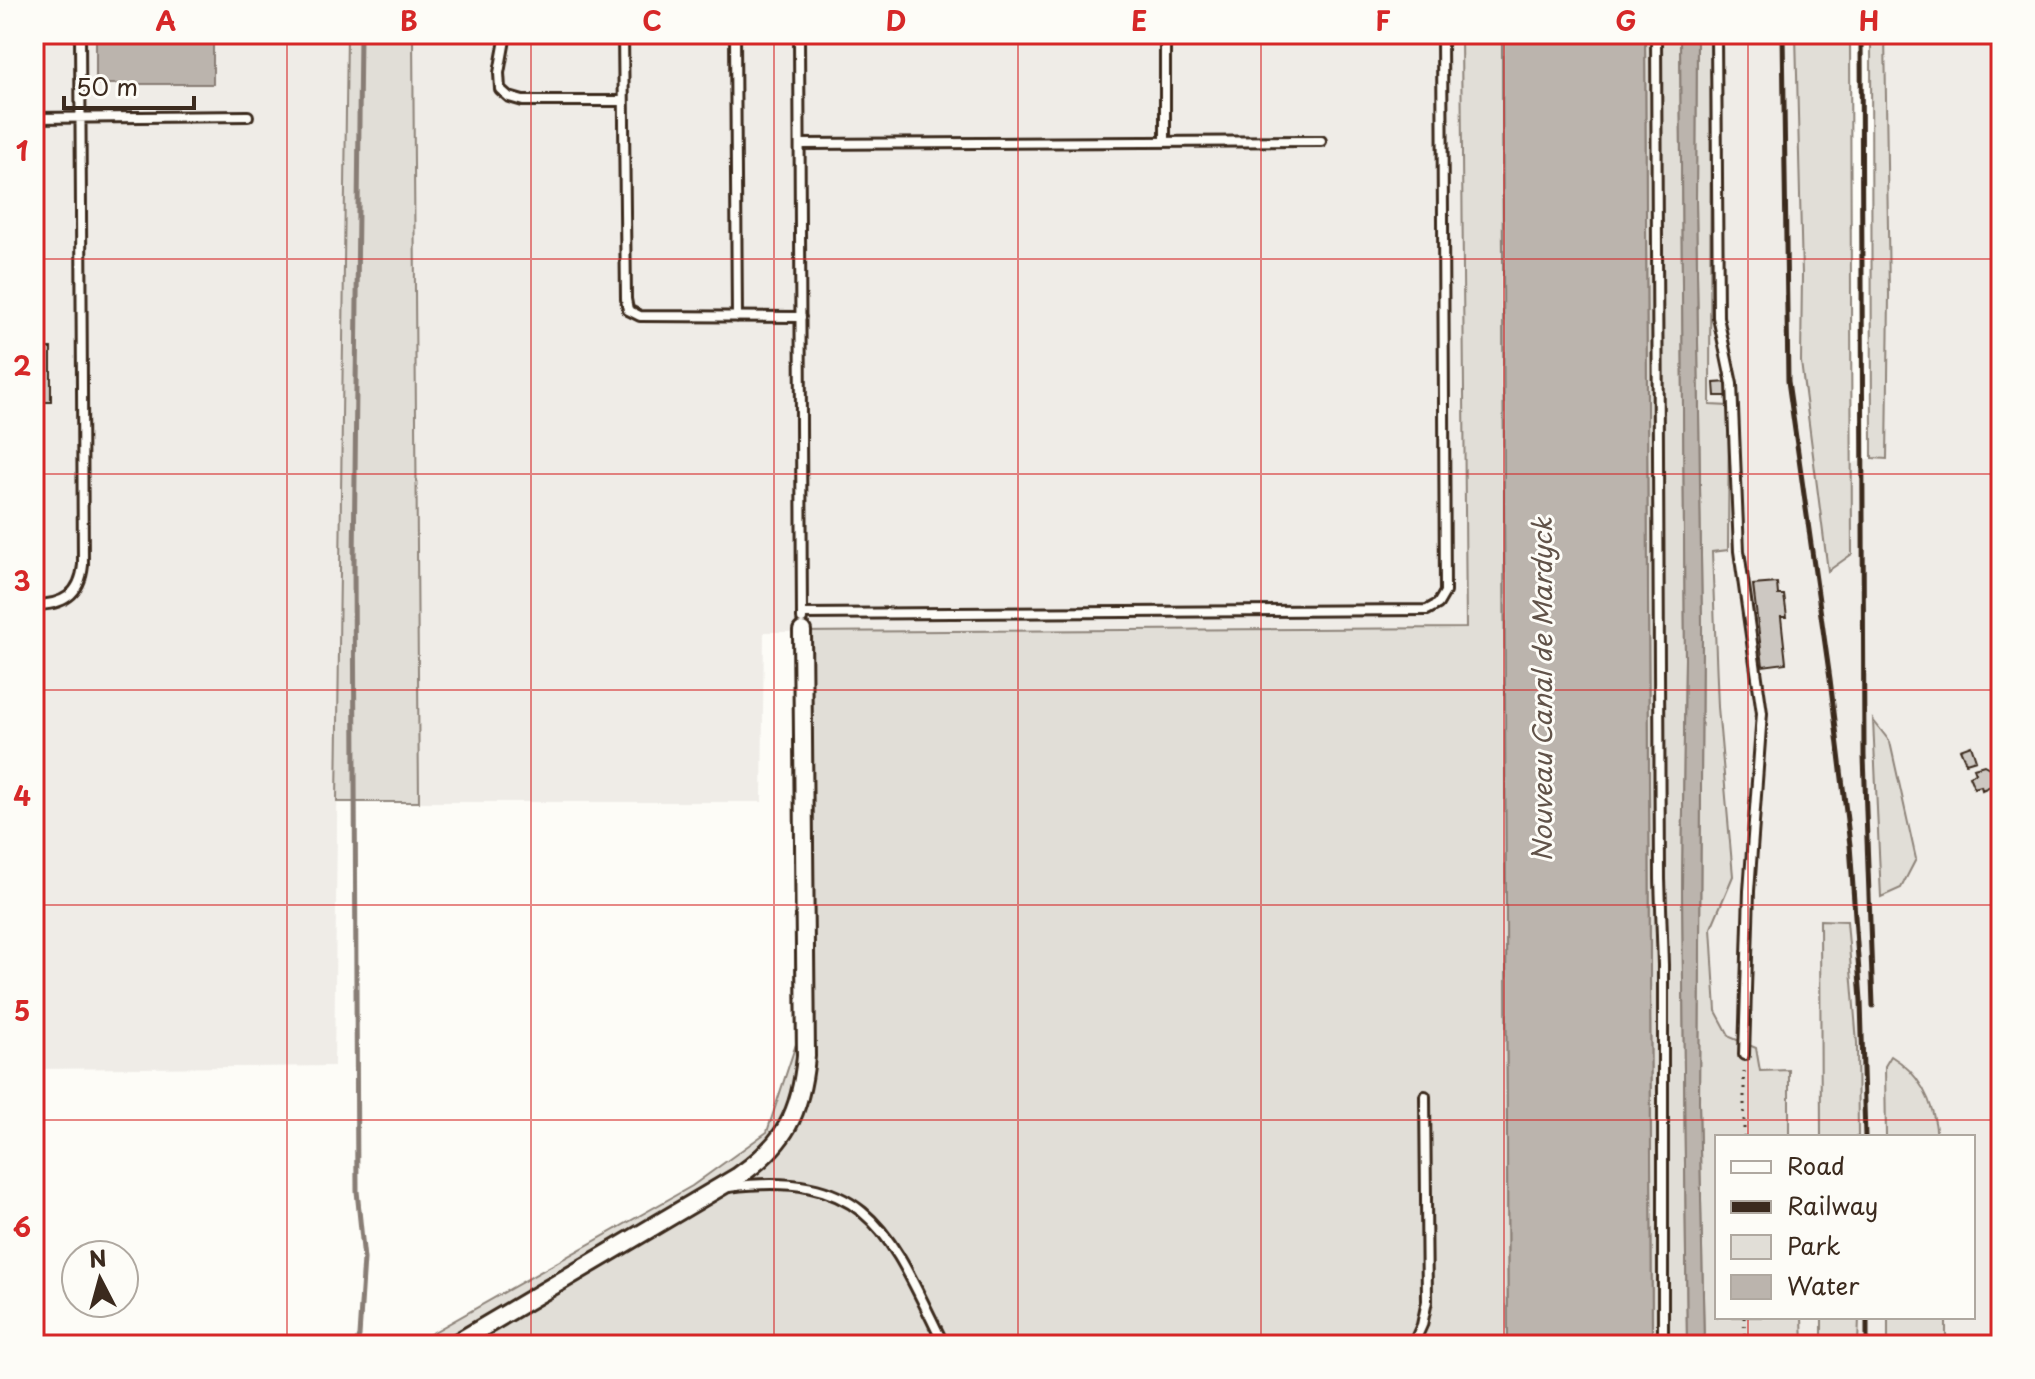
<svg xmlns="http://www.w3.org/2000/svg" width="2035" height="1379" viewBox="0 0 2035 1379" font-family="'Playpen Sans',sans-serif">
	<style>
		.built { fill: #efece7 }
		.green { fill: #e1ded7; stroke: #8e847a; stroke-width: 2 }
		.water { fill: #bbb4ad; stroke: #887d74; stroke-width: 2 }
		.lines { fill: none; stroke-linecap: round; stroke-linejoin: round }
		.stream { stroke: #887d74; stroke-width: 5 }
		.building { fill: #cdc8c2; stroke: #3b2a1e; stroke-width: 2 }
		.service-casing { stroke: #3b2a1e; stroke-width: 14 }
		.minor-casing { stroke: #3b2a1e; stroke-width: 22 }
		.path { stroke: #3b2a1e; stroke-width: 3; stroke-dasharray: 2 6; stroke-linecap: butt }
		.service { stroke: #fdfcf7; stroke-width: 8 }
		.minor { stroke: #fdfcf7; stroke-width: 16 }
		.rail { stroke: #3b2a1e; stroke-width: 5 }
		.grid { fill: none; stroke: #d62828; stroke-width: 2; stroke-opacity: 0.55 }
		.labels { text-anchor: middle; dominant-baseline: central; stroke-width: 6; stroke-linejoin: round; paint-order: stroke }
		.water-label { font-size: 26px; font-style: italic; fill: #615349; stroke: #fdfcf7 }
		.neatline { fill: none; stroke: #d62828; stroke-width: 3 }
		.grid-label { font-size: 26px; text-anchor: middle; font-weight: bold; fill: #d62828 }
	</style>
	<rect width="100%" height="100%" fill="#fdfcf7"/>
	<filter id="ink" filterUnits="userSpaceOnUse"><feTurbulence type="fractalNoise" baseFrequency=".0125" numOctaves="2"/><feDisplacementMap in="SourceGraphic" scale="16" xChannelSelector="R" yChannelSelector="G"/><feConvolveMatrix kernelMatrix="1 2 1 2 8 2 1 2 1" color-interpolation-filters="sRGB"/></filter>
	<g filter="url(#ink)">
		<path class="built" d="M34,34H347L334,1066L34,1069Z
			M438,34H1461L1466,628L764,632L762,802H419L413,37Z
			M1711,34H1796L1802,275L1801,362L1829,570L1852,554V463L1872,458H1887L1889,294L1885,34H2001V1345H1858L1859,1317H1973V1137H1858L1857,1043L1847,921H1820L1821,1137H1789L1788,1129L1760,1071L1756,1048L1730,1037L1716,1011L1711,928L1733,876L1718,707L1712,551L1728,549L1729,406L1710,405Z
			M1802,1317H1822V1345H1803Z"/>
		<path class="green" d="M347,34H438L413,37L419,802H337Z
			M1461,34H1502L1508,1345H411L692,1186L767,1132L796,1044L793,632L1466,628Z
			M1645,34H1680L1685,659L1682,888L1687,1345H1652Z
			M1697,34H1711L1710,405L1729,406L1728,550L1712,552L1718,707L1733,876L1711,928L1716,1011L1730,1037L1756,1048L1760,1071L1789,1070V1137H1717V1317H1802L1803,1345H1704L1699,1101L1702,627L1696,200Z
			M1796,34H1850L1852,554L1828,571L1801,362L1802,275Z
			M1871,34H1885L1889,294L1887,459L1872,458Z
			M1873,720L1890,742L1916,859L1901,888L1881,897Z
			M1820,920L1847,921L1857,1043L1858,1137H1821Z
			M1891,1056C1921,1074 1934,1103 1937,1137H1886L1885,1066Z
			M1822,1317H1859L1858,1345H1822Z
			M1888,1317H1946V1345H1888Z"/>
		<path class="water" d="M96,34H213V84H96Z
			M1502,34H1645L1652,1345H1508Z
			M1680,34H1697L1696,200L1702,627L1699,1101L1704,1345H1687L1682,888L1685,659Z"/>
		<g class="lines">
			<path class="stream" d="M356,1345L359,1336L364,1259L357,1191L354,563L360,34"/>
		</g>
		<path class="building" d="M34,271V348H51V402H34Z
			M1728,382L1727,396H1715L1714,383Z
			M1777,583L1778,595H1784L1787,617H1781L1786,663L1763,666L1753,585Z
			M1971,745L1976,760L1966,763L1960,749Z
			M1984,765L1991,769L1994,778L1991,786L1982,790L1981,786L1974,788L1969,776L1976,773L1974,768Z"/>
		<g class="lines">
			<defs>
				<path id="service" d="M506,34L499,73L500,89L509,97L523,101H623
					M623,34L626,299L628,310L640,316L801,317
					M735,34L737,317
					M799,34L802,619
					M1165,34V142
					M1656,34L1660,879L1663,965V1345
					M1716,34L1718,317L1732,384L1739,551L1762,713L1749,891L1744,1055
					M34,118L248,116
					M800,144L1321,141
					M34,605C63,605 80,595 83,565L80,34
					M802,614L1427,610L1438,604L1445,592L1442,34
					M729,1187C871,1169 890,1236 944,1345
					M1413,1345L1422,1325L1427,1301L1425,1096"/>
				<path id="minor" d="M453,1345L737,1177C785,1144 801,1113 806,1056L802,631"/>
			</defs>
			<use href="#service" class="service-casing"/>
			<use href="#minor" class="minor-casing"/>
			<path class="path" d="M1744,1137V1069
				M1744,1317L1745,1345"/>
			<use href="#service" class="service"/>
			<use href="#minor" class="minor"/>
			<path class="rail" d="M1783,34L1788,381L1830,679L1850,845L1861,1001L1865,1137
				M1861,34L1864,756L1873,1006
				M1867,1317V1345"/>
		</g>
	</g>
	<path class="grid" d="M287,34V1345M531,34V1345M774,34V1345M1018,34V1345M1261,34V1345M1504,34V1345M1748,34V1137M34,259H2001M34,474H2001M34,690H2001M34,905H2001M34,1120H2001M1748,1317V1345"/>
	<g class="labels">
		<g class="water-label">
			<text transform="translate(1541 690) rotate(-90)">Nouveau Canal de Mardyck</text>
		</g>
	</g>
	<rect width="2035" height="1379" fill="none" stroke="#fdfcf7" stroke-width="88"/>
	<rect x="1715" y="1135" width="260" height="184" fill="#fdfcf7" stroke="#afa8a0" stroke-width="2"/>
	<rect x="1731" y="1161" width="40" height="12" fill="#fdfcf7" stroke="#afa8a0" stroke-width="2"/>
	<text x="1787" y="1175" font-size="24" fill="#3b2a1e">Road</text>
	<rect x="1731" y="1201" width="40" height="12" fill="#3b2a1e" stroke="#afa8a0" stroke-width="2"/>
	<text x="1787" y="1215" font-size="24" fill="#3b2a1e">Railway</text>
	<rect x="1731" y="1235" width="40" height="24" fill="#e1ded7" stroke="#afa8a0" stroke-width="2"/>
	<text x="1787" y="1255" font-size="24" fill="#3b2a1e">Park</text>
	<rect x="1731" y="1275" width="40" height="24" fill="#bbb4ad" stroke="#afa8a0" stroke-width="2"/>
	<text x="1787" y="1295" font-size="24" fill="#3b2a1e">Water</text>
	<g transform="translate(100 1279) rotate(354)"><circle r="38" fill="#fdfcf7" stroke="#afa8a0" stroke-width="2"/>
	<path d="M0-6L14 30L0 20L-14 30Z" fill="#3b2a1e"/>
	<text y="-12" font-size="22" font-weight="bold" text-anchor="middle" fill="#3b2a1e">N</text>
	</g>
	<path d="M64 96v12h130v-12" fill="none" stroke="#3b2a1e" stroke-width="4"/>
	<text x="76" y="96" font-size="24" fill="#3b2a1e" stroke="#fdfcf7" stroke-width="6" paint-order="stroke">50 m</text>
	<rect x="44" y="44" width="1947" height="1291" class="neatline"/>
	<g class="grid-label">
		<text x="166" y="31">A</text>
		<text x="409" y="31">B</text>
		<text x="652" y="31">C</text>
		<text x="896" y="31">D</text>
		<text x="1139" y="31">E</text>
		<text x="1383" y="31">F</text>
		<text x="1626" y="31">G</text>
		<text x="1869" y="31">H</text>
		<text x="22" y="161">1</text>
		<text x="22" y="376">2</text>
		<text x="22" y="591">3</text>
		<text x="22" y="806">4</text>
		<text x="22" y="1021">5</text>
		<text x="22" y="1237">6</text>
	</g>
</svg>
